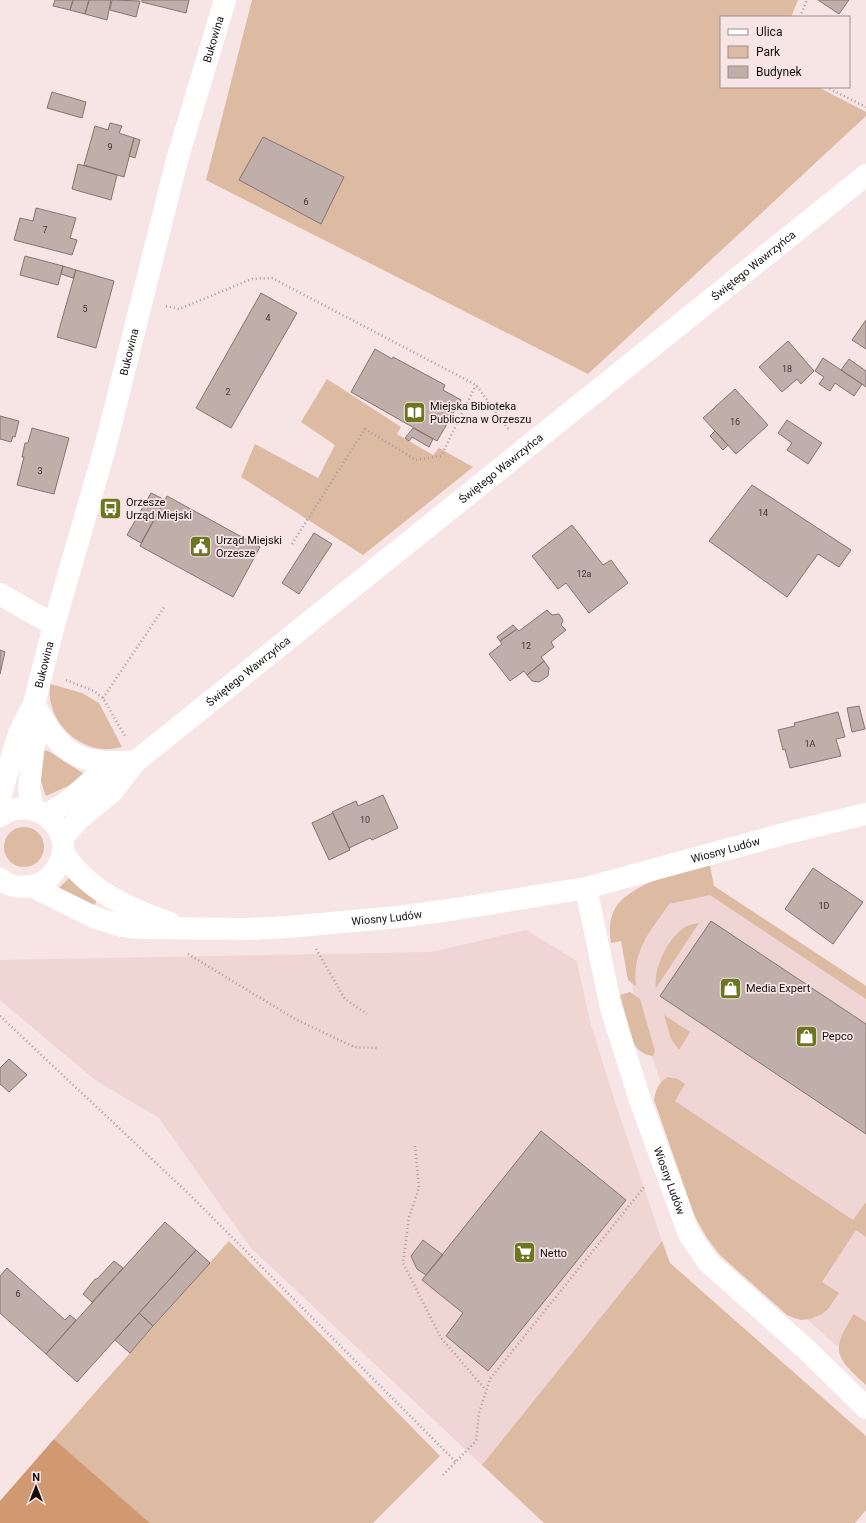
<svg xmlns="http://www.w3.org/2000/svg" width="866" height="1523" viewBox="0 0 866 1523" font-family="Roboto,sans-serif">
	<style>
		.built { fill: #f0d5d5 }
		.green { fill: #ddbaa2 }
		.forest { fill: #d09971 }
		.building { fill: #bfaea9; stroke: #857570 }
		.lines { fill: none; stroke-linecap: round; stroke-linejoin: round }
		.path { stroke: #ab9c9c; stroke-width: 2.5; stroke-dasharray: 1 3; stroke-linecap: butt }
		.street { stroke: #fff; stroke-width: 22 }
		.secondary { stroke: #fff; stroke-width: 22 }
		.labels { text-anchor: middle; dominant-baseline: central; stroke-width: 3.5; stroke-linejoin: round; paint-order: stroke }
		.number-label { font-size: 9px; fill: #3f3635 }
		.street-label { font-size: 11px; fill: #140e0e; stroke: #f7e4e4 }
		.poi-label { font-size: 11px; fill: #140e0e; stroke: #f7e4e4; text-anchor: start }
	</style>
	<rect width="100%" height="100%" fill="#f7e4e4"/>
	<path class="built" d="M714,886L866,986V1372L799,1312L692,1179L638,1013L625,951L654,900Z
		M526,930L577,961L589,1018L615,1102L662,1241L482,1465L250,1247L159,1118L95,1080L0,1000V960L432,952Z"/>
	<path class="green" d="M252,0H798L791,17H721V87H818L866,112V116L588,374L206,180Z
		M327,379L401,427L397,434L433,455L439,448L473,467L363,555L241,477L255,444L318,478L335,445L301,422Z
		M50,684L82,693L99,703L122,747C116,748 109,750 103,749C78,747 56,727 51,703C49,697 50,690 50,684Z
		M44,750L50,752L84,774L77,782L46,796C38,776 40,770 44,750Z
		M4 847a20 20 0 1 1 40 0a20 20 0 1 1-40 0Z
		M709,861L714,886L866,986V999L710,895L669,904C650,932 632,950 636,986L628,980L621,941L611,943C609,931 609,918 616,907C630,884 684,870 709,861Z
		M69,878L98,899L93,907L59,888Z
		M699,923L656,988C653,969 667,941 682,929C687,925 693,924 699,923Z
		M630,992L640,999L655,1051L653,1056C645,1055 638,1051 634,1044L620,995Z
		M664,1015L690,1032L679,1050L671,1039Z
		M668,1077L678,1079L685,1084L675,1101L853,1220L865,1203L866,1204V1237L856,1230L822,1282L839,1293L828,1309L822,1314L810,1319L801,1320L794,1318L787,1315L720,1255L707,1238L695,1217L654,1100C656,1089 658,1083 668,1077Z
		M229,1241L440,1456L373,1523H150L54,1439Z
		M662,1241L670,1263L866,1436V1510L855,1523H544L482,1465Z
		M854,1314L866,1322V1385C835,1357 830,1351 854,1314Z"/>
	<path class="forest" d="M54,1439L150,1523H0V1501Z"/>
	<path class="building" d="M55,0H73L70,10L53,6Z
		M73,0H89L85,14L70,10Z
		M89,0H111L107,20L85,14Z
		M112,0L140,1L136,17L110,10Z
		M142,0H189L186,13L142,2Z
		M818,0H849L839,14Z
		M52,92L86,102L82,118L47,108Z
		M110,123L122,126L119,133L134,138L124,177L84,165L95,126L108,130Z
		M263,137L344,177L321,224L239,180Z
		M134,138L140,140L135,158L129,156Z
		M78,164L117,175L111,200L72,189Z
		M36,208L76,218L70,238L77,240L72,255L14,240L20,218L33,221Z
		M25,256L63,266L58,285L20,275Z
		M63,266L76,270L73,278L61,274Z
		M76,270L114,281L96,348L57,337Z
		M261,293L297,313L231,428L196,408Z
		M866,320V349L852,340Z
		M788,341L814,371L801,384L797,379L782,392L759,367Z
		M375,349L392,359L393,357L445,385L443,390L461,400L437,441L351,392Z
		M823,358L862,384L854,396L835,383L830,391L819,384L824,377L815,371Z
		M849,359L866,371V387L841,370Z
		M735,389L768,425L736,454L703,418Z
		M0,416L19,421L15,437L13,436L11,442L0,439Z
		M787,420L822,443L808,464L787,450L792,443L778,433Z
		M32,428L69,438L54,494L17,485L24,457H22L25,443H28Z
		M413,428L433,439L429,447L412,437L409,441L405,438Z
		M715,431L728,445L723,450L710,436Z
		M752,485L851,550L839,567L818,554L787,597L709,541Z
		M151,493L165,500L141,543L127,535Z
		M167,496L260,547L233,597L140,546Z
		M572,525L603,565L611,560L628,583L589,613L566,583L558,589L532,556Z
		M314,533L332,544L299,594L282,583Z
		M547,610L552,615L559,614L563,620L561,625L566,630L551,642L554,647L541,657L544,661L527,675L524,671L510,681L489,654L502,644L500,641L517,629L519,631Z
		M513,625L517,629L500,641L497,637Z
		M0,650L5,652L0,674Z
		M544,661L549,668L548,676L539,682L532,681L527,675Z
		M859,706L865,729L852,732L847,708Z
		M838,712L845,737L836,739L841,756L790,768L785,749L783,750L778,730L795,726L794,723Z
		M383,795L398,828L372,840L370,838L349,848L332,812L356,801L358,806Z
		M333,813L350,850L329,860L312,823Z
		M813,868L863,902L833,944L785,909Z
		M711,921L866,1024V1134L660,996Z
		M9,1059L27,1075L9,1092L0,1084V1068Z
		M541,1131L626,1200L488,1371L446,1336L463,1313L422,1280Z
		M165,1222L196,1250L77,1382L46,1354Z
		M423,1240L443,1255L426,1275L417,1269L411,1256Z
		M196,1250L210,1263L153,1326L139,1313Z
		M114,1261L123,1268L92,1302L83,1294L95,1279H97Z
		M7,1268L65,1320L70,1315L76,1320L46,1354L0,1313V1276Z
		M139,1313L153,1326L130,1353L115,1340Z"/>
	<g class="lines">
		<path class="path" d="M800,17L807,0
			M826,87L866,107
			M166,306L179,309L252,279L272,278L476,385L509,430
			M292,544L365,429L416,460L441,456L476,385
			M66,680L94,691L103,698L126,738
			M103,698L165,606
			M316,949L345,999L367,1014
			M188,954L295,1019L354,1047L379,1048
			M0,1016L189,1194L456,1462
			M415,1146L419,1188L409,1217L403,1263L441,1338L486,1390
			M443,1475L476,1441L479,1413L490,1379L645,1186"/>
		<g class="street">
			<path d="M0,594L54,625"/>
			<path d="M63,852C86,890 129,909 170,923"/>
			<path id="s1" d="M31,886L96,918L122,926L140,928L248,929L288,927L398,917L456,909L586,888L787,833L866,814"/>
			<path id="s2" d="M586,888L611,1008L640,1100L689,1234L708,1262L807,1350L866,1408"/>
		</g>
		<g class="secondary">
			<path d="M34,704C47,727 61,755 91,760C105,763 120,762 135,762"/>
			<path id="s3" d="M0,798L19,733L34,704L54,625L105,448L177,160L225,0"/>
			<path d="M32,809L29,787L35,736L34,707"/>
			<path d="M46,815L66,803L98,775L108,770L124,765"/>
			<path d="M0,816C36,791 81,833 56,869C51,877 44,883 35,885C23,888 10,887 0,879"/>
			<path id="s4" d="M62,838L80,818L112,792L135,762L866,175"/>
		</g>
	</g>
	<defs>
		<symbol id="library-square" viewBox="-11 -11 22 22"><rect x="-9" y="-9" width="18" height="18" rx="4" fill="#6c751f" stroke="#f7e4e4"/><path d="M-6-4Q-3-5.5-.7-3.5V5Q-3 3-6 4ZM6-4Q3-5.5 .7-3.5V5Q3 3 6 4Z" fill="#fff"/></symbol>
		<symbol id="bus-square" viewBox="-11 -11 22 22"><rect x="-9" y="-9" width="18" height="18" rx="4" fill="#6c751f" stroke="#f7e4e4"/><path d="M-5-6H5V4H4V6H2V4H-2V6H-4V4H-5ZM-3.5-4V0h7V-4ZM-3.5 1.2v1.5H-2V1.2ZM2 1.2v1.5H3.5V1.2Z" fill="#fff"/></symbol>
		<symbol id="civic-square" viewBox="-11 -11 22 22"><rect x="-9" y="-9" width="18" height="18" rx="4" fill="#6c751f" stroke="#f7e4e4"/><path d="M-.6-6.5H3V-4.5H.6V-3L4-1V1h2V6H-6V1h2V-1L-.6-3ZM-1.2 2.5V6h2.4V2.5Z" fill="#fff"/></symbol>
		<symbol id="shop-square" viewBox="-11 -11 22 22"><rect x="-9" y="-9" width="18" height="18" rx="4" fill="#6c751f" stroke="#f7e4e4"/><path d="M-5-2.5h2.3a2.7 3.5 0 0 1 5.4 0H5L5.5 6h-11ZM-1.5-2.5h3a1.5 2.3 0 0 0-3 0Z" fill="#fff"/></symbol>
		<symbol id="supermarket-square" viewBox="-11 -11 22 22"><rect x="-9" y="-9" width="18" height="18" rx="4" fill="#6c751f" stroke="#f7e4e4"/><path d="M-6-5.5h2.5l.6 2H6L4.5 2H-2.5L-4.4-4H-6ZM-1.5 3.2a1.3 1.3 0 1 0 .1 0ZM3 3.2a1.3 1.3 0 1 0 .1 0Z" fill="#fff"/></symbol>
	</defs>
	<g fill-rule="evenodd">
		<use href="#library-square" x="402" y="400" width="25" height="25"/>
		<use href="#bus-square" x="98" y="496" width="25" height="25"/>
		<use href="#civic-square" x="188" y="534" width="25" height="25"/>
		<use href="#shop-square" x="718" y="976" width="25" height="25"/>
		<use href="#shop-square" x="794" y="1024" width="25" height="25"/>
		<use href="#supermarket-square" x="512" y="1240" width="25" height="25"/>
	</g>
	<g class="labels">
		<g class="number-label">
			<text x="110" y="147">9</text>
			<text x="306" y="202">6</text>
			<text x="45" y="230">7</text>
			<text x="85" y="309">5</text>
			<text x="268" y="318">4</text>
			<text x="787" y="369">18</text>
			<text x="228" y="392">2</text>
			<text x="735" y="422">16</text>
			<text x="40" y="471">3</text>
			<text x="763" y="513">14</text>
			<text x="584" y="574">12a</text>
			<text x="526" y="646">12</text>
			<text x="810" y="744">1A</text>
			<text x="365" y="820">10</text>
			<text x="824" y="906">1D</text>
			<text x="18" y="1294">6</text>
		</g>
		<g class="street-label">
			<text stroke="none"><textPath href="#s3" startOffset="789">Bukowina</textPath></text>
			<text stroke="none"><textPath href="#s4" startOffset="899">Świętego Wawrzyńca</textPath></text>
			<text stroke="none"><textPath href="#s3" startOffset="465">Bukowina</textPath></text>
			<text stroke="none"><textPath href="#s4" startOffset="575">Świętego Wawrzyńca</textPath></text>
			<text stroke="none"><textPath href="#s3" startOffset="141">Bukowina</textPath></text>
			<text stroke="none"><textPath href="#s4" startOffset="251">Świętego Wawrzyńca</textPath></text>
			<text stroke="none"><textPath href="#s1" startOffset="711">Wiosny Ludów</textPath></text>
			<text stroke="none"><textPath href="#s1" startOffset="365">Wiosny Ludów</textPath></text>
			<text stroke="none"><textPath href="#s2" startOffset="305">Wiosny Ludów</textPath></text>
		</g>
		<g class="poi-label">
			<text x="430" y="406">Miejska Bibioteka<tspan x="430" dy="13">Publiczna w Orzeszu</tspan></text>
			<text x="126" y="502">Orzesze<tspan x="126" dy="13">Urząd Miejski</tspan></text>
			<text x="216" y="540">Urząd Miejski<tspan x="216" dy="13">Orzesze</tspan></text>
			<text x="746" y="988">Media Expert</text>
			<text x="822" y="1036">Pepco</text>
			<text x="540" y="1253">Netto</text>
		</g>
	</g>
	<rect x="720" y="16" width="130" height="72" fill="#f7e4e4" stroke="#9c8e8e"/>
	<rect x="728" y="29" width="20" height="6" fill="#ffffff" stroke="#9c8e8e"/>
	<text x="756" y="36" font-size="12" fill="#140e0e">Ulica</text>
	<rect x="728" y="46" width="20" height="12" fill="#ddbaa2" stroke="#9c8e8e"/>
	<text x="756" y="56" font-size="12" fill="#140e0e">Park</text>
	<rect x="728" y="66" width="20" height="12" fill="#bfaea9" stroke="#9c8e8e"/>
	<text x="756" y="76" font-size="12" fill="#140e0e">Budynek</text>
	<g transform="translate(36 1487)" stroke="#f7e4e4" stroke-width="3" paint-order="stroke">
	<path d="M0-3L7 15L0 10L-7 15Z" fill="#140e0e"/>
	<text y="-6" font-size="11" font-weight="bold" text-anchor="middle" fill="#140e0e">N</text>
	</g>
</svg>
